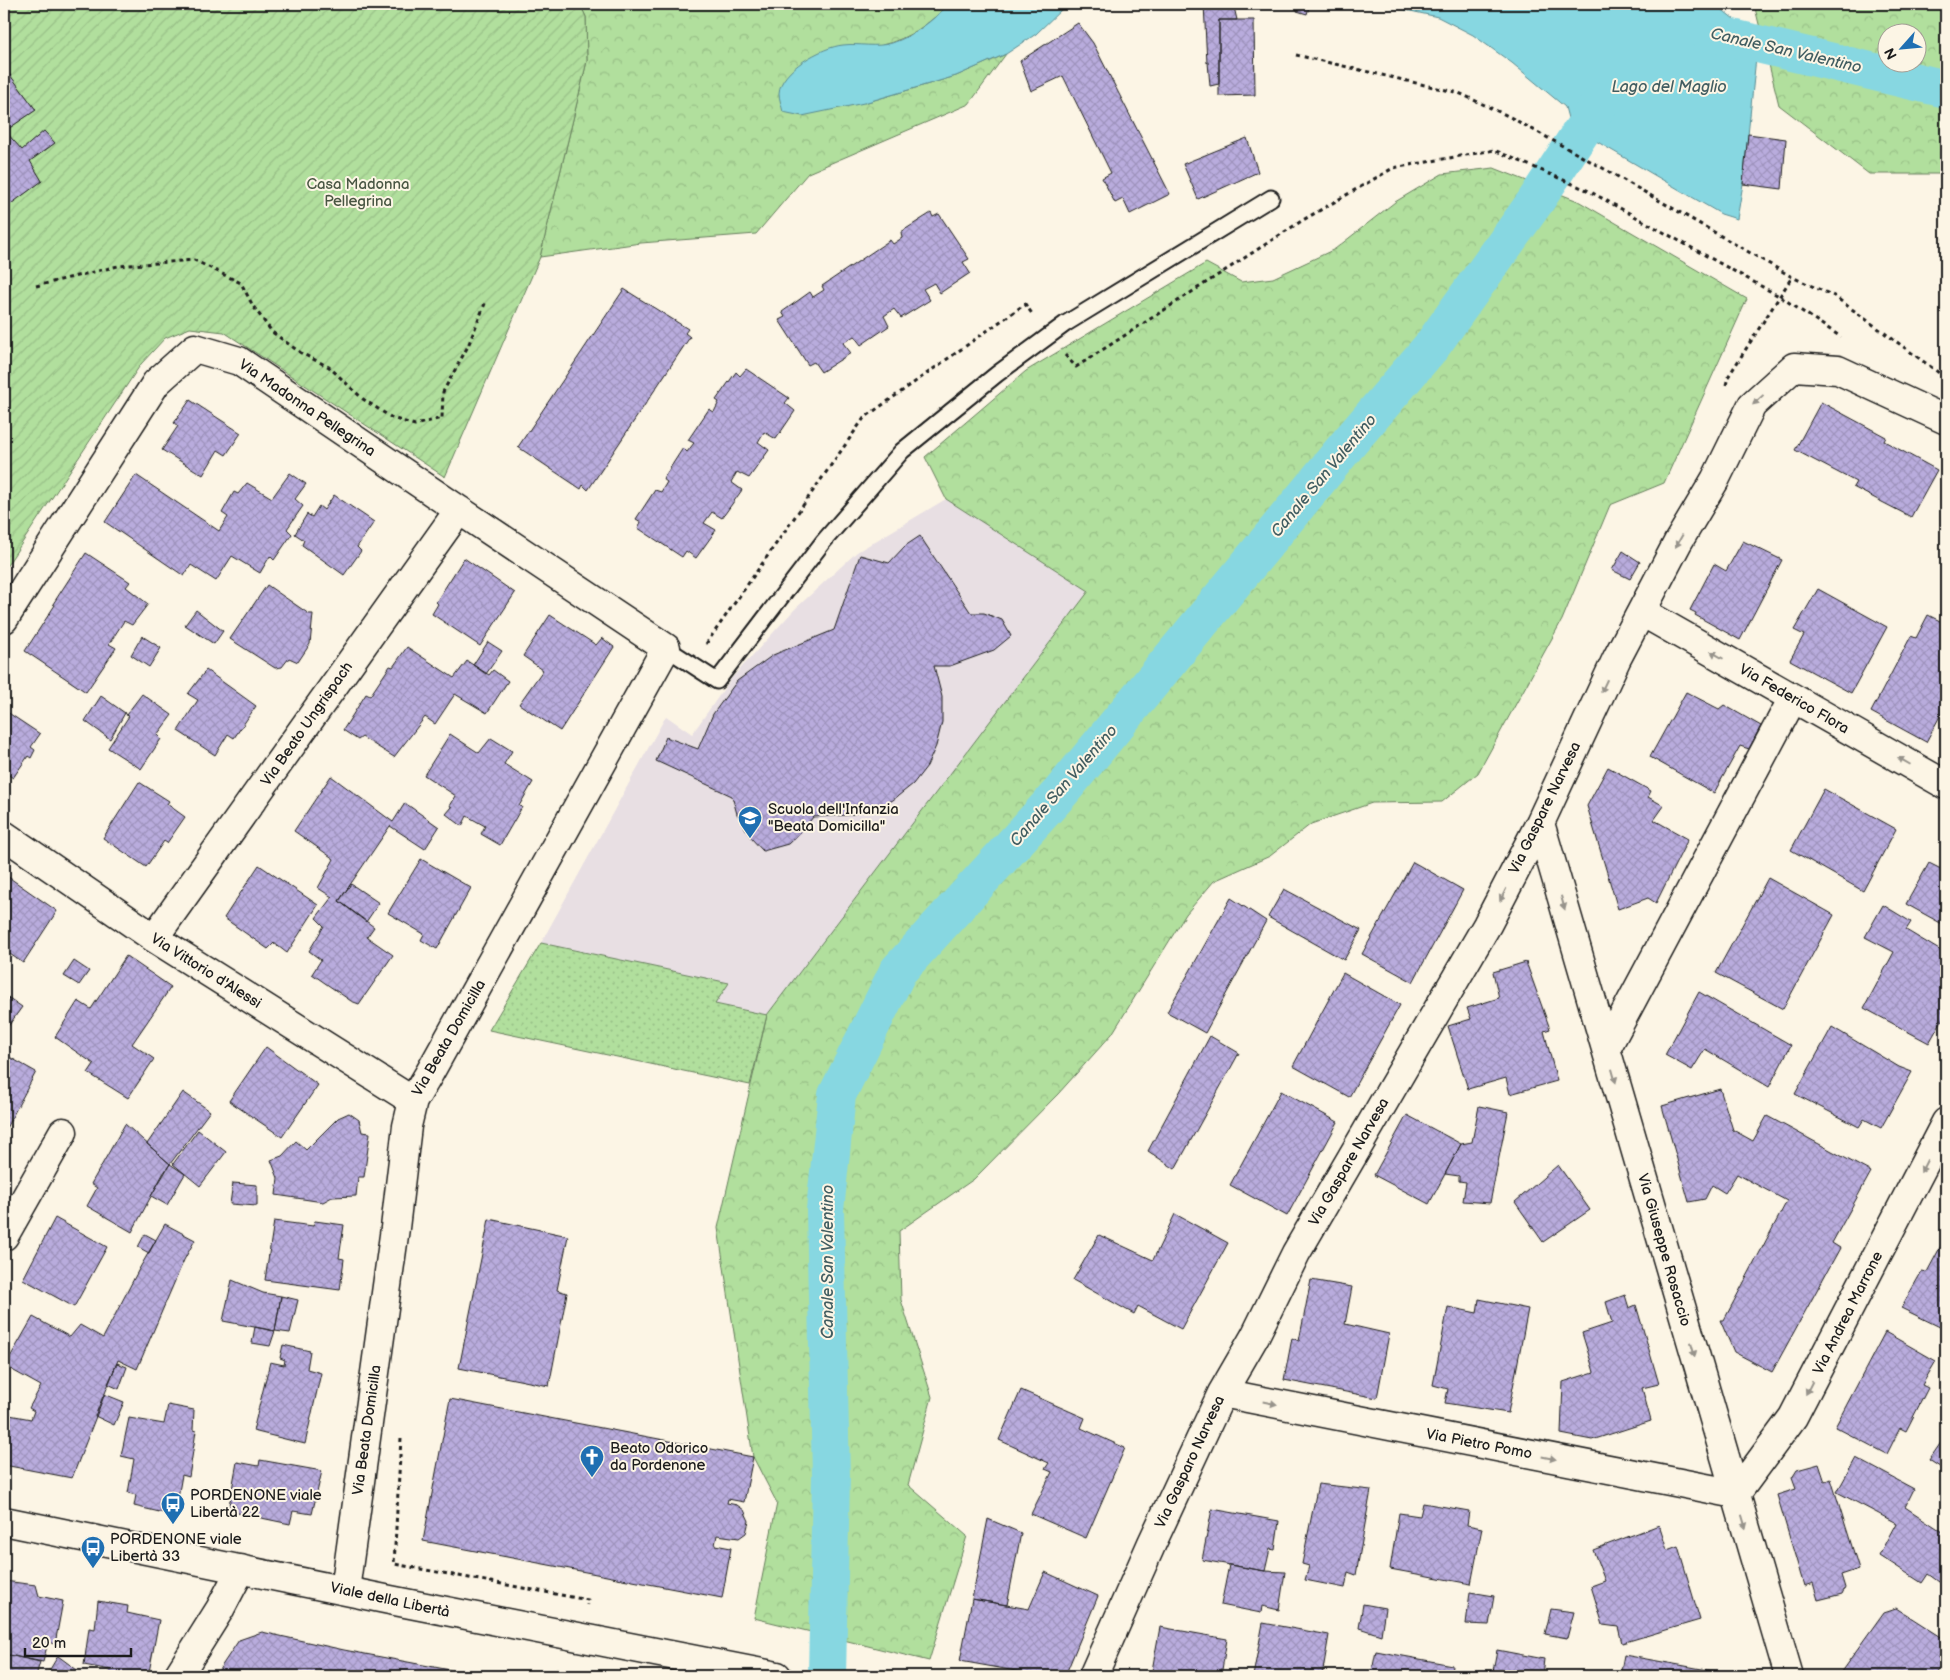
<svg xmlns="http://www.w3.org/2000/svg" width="1950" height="1680" viewBox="0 0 1950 1680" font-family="'Balsamiq Sans',sans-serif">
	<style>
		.built { fill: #e8dfe3 }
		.forest { fill: url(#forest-crowns); stroke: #667e5c; fill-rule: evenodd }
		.park { fill: url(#park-dots); stroke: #667e5c }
		.garden { fill: url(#garden-furrows); stroke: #667e5c }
		.water { fill: #87d7e1; stroke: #5c8c92 }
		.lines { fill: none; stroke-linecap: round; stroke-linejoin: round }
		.canal { stroke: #87d7e1; stroke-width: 38 }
		.building { fill: url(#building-cross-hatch); stroke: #1c1c1c }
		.service-casing { stroke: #1c1c1c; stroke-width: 19 }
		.minor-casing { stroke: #1c1c1c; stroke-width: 31 }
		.path { stroke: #1c1c1c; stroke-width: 3; stroke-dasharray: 4 4; stroke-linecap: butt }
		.service { stroke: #fcf5e5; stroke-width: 15 }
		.minor { stroke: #fcf5e5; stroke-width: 28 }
		.oneway { fill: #97938b }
		.labels { text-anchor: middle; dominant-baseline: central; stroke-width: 4; stroke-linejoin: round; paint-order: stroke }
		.park-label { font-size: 15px; fill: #495643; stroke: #fcf5e5 }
		.street-label { font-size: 15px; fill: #1c1c1c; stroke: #fcf5e5 }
		.poi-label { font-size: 15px; fill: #1c1c1c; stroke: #fcf5e5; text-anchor: start }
		.water-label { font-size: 16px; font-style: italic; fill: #415d61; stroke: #fcf5e5 }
	</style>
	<defs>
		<pattern id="forest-crowns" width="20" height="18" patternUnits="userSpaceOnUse" patternTransform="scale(1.25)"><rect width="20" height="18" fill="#b1df9d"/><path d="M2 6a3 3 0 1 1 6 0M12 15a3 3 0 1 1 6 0" fill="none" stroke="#98bf87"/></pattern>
		<pattern id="park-dots" width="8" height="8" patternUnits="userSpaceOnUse" patternTransform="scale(1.25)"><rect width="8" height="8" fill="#b1df9d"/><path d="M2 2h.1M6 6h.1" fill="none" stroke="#98bf87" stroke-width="1.8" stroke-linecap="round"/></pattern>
		<pattern id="garden-furrows" width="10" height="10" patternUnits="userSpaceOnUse" patternTransform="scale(1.25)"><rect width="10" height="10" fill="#b1df9d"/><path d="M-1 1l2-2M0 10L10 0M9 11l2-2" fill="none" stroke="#98bf87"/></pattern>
		<pattern id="building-cross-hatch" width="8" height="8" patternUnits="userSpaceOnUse" patternTransform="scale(1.25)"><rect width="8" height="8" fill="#b9acdd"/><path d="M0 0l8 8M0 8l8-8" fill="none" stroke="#9e93bd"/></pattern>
	</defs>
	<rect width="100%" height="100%" fill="#fcf5e5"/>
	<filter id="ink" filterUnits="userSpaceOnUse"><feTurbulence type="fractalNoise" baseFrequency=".02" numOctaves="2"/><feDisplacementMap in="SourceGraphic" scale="10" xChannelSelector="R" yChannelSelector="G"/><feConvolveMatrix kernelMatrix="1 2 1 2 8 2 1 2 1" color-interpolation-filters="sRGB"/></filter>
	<g filter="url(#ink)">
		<path class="built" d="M946,499L1090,591L767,1015L714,1004L728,983L541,943L666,716L692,734L731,679L794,610L857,552Z"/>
		<path class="forest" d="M580,4H949C930,23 909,39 882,45L864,103L956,76L1006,54L969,104L808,173L756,234L641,243L540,257L587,61L586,17Z
			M1754,4H1946V174H1869L1779,105ZM1888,32H1918V62H1888Z
			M1494,168L1578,201L1747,299L1664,483L1610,505L1562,620L1478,773L1442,802L1372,803L1311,824L1270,856L1214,881L1186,914L1112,1034L1058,1094L974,1179L899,1231L901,1300L932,1397L908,1485L967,1536L929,1661L754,1618L777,1503L753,1457L718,1228L767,1015L1089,591L946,499L925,457L1026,371L1206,263L1241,282L1273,278L1335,249L1395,202L1442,174Z"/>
		<path class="park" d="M541,943L729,983L715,1004L767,1015L750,1085L489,1030Z
			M556,1668L595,1676H555Z"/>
		<path class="garden" d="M4,4H580L586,17L587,61L540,257L445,477L224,332L190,328L165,338L141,364L4,570V209L42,181L30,161L55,143L44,131L22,150L5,131L36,110L4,67Z"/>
		<path class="water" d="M949,4H1070L1064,7L1036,34L1006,54L956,76L864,103L802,116L783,112C782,107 779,99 779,93C780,70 822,47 843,45C859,43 876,48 892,43C914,36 933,20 949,4Z
			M1378,4H1715L1758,38L1743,184L1737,219L1721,214L1589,137L1569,122L1565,107L1512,63L1473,35L1438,17Z"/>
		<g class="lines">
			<path class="canal" d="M1707,32L1946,89
				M827,1676L831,1477L825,1210L837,1095L898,971L1061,792L1347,445L1431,347L1535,202L1609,89"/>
		</g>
		<path class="building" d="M1204,4H1228V7H1234L1237,20H1219V84L1210,86L1208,62L1207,63Z
			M1299,4H1310L1307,14L1297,11Z
			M1219,20H1254L1255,95L1219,96Z
			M1078,23L1093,43L1170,194L1130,214L1123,199L1115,203L1102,178L1111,173L1063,76L1031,91L1020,61Z
			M4,67L36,110L5,131L22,150L44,131L55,143L30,161L42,181L4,209Z
			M1748,134L1786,139L1782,189L1743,184Z
			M1247,138L1258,172L1198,199L1183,164Z
			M931,213L933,217L939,214L969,259L963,262L970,273L940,293L934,283L923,289L930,300L901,318L894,309L884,316L889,326L861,345L854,336L843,343L851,353L821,372L814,362L808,365L779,320L785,317L782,312L810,292L813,297L824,290L822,286L890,240L893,244L902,238L901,232Z
			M1944,238H1946V262Z
			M624,289L688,329L685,333L690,337L588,490L583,485L581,489L518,447Z
			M746,369L789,398L785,403L795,411L776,439L764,432L758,442L769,450L749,478L737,472L731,482L742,490L722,518L712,512L704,523L716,530L696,558L686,551L682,557L638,528L641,522L636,519L655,490L661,492L667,482L663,479L683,448L687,452L694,443L688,440L709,409L714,412L719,402L716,400L736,372L740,376Z
			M190,400L241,433L226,455L218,450L203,475L162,450L178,426L174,423Z
			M1821,402L1886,437L1884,441L1937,470L1911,517L1853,487L1856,482L1795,450Z
			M290,473L306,484L295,499L303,506L287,529L292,534L274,560L270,556L260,573L232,556L216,581L191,565L184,576L105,522L136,475L219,531L228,517L222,513L234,492L238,494L247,483L272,498Z
			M334,495L374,522L357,547L361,551L344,575L302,545L304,540L295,534L307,514L312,517L319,506L324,510Z
			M920,536L971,613H984L1002,620L1011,636L994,650L950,666H934L942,697V722L936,746L927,766L913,784L893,800L877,808L849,815L813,817L804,829L788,844L763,851L751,838L737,814L732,796L656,761L666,737L698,749L713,714L737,681L773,655L834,630L860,555L889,563L905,546Z
			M1743,541L1782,560L1740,640L1695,615L1696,613L1690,610L1714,564L1726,571Z
			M1623,551L1640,562L1630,579L1612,570Z
			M86,553L130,582L126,587L148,604L132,625L124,621L109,644L116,648L86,692L25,651L55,605L53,604Z
			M464,558L515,593L480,646L432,614L438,604L436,602Z
			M267,585L309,614H313L310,644L298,662L289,658L282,667L275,668L230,639Z
			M1818,589L1887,627L1851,693L1790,660L1804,635L1794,630Z
			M196,610L223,631L214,644L185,625Z
			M550,615L596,645L602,638L614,647L560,731L519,704L543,670L523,656Z
			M1928,615L1946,624V705L1926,742L1871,712L1911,636L1916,638Z
			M142,636L161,648L149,667L131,655Z
			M488,642L502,651L486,674L473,665Z
			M407,647L454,678L467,661L489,675L493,670L508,681L487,713L455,694L435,724L425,717L394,757L362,737L358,740L343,730L366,694L370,696L390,666L393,667Z
			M206,670L256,706L234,738L228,734L215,755L178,731L198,700L188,694Z
			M1686,692L1719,709L1724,705L1761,726L1749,749L1740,746L1714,793L1650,757Z
			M142,694L172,715L157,735L161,739L141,769L108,748L129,716L126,715Z
			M101,696L125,713L110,739L85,721Z
			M4,710L40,734L31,747L35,750L31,758L28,756L13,778L4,772Z
			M450,734L479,753L491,738L512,751L504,764L533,782L519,806L522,807L500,845L481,834L485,826L467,816L462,826L446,814L452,807L450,806L456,796L424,775Z
			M1608,767L1651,791L1648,797L1664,806L1654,820L1688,839L1656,903L1648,898L1618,909L1587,806Z
			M331,776L393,822L405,803L439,827L425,849L390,826L339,901L374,927L367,937L393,955L359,1004L351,1001L312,974L321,960L309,951L324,926L316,918L332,897L318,888L334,859L294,831Z
			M139,782L169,801L167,804L185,817L167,843L164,841L146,867L103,838Z
			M1824,789L1896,829L1863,891L1791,850Z
			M421,859L471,888L437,949L421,940L424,934L388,913Z
			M1946,859V926L1906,904L1929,863L1941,869Z
			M1413,862L1463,890L1413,982L1362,954Z
			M259,865L318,905L287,953L274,943L268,949L224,918Z
			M4,874L57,911L23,963L4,950Z
			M1768,878L1834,915L1783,1009L1716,973Z
			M351,884L379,903L366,922L339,901Z
			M1284,889L1361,930L1344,960L1268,917Z
			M1231,898L1266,921L1205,1033L1167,1012Z
			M1883,905L1911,922L1906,930L1946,954V1013L1929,1043L1864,1008L1894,952L1865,937Z
			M126,956L171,987L132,1044L154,1059L128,1098L88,1073L94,1064L55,1037L78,1001L91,1009Z
			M74,961L89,971L79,985L64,976Z
			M1526,962L1550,1029L1544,1031L1557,1081L1510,1094L1506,1078L1468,1089L1448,1026L1471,1019L1467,1008L1499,998L1493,972Z
			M1343,973L1400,1005L1349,1097L1293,1066Z
			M1699,992L1791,1045L1769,1087L1705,1049L1692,1070L1665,1055Z
			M4,994L9,998L4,1006Z
			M9,998L22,1007L4,1032V1006Z
			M1832,1027L1899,1067L1912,1072L1881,1128L1864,1119L1859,1127L1795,1094Z
			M1210,1036L1239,1053L1175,1169L1148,1151Z
			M266,1047L318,1085L282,1137L229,1101Z
			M4,1054L36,1072L4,1132Z
			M1720,1089L1733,1130L1753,1141L1767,1116L1871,1172L1832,1243L1840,1248L1772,1372L1734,1352L1720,1320H1724L1787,1201L1737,1174L1725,1193L1712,1185L1705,1199L1689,1202L1662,1106Z
			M1281,1091L1338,1122L1287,1216L1230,1185Z
			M183,1092L210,1111L170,1164L147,1144Z
			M1479,1106L1508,1112L1490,1203L1463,1201L1466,1182L1459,1181V1176L1445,1174L1461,1144L1472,1142Z
			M349,1113L359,1120L362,1132L370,1133L364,1177H358L356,1196L332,1197L323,1202L276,1195L278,1178L271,1160L282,1156L296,1141L306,1150L338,1118Z
			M1407,1115L1461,1144L1429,1204L1374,1175Z
			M125,1124L170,1164L163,1174L132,1232L87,1206L97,1188L91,1184Z
			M198,1130L226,1152L200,1186L173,1164Z
			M170,1164L185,1174L167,1205L151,1196Z
			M1558,1165L1590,1210L1543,1242L1515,1202Z
			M233,1183L257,1185V1206L230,1204Z
			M1175,1214L1228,1243L1181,1329L1138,1306L1134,1314L1073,1280L1099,1235L1153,1260Z
			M55,1218L107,1247L74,1307L23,1279Z
			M489,1219L568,1236L557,1290L567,1293L549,1386L459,1368Z
			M274,1221L313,1226L315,1221L344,1225L339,1258L344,1259L340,1290L265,1280Z
			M165,1224L195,1240L184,1260L137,1369L118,1360L72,1478L4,1465V1414L31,1419L34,1411L29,1408L41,1386L5,1366L33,1317L70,1337L80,1325L103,1338L138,1271Z
			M145,1234L156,1240L149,1253L138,1247Z
			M1943,1242L1946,1244V1330L1901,1308L1922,1271L1927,1272Z
			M232,1280L263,1293L281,1296L275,1331L223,1321Z
			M1311,1280L1352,1287L1345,1324L1389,1334L1377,1398L1284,1380L1292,1338L1299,1341Z
			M1625,1295L1629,1308L1636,1305L1659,1384L1642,1388L1651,1421L1592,1440L1561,1434L1563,1382L1594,1372L1582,1333L1612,1323L1606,1302Z
			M281,1296L298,1300L290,1333L275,1331Z
			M1479,1299L1528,1309L1508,1413L1445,1403L1448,1389L1433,1385L1448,1307L1477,1313Z
			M255,1327L275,1331L270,1346L252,1343Z
			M1885,1332L1936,1361L1922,1385L1928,1388L1906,1431L1900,1428L1887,1454L1835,1427Z
			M283,1345L310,1351L307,1369L321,1373L305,1444L253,1431L270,1362L284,1365L285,1360L280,1358Z
			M117,1363L127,1367L119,1389L108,1384Z
			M1021,1390L1085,1418L1081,1428L1125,1448L1086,1538L1031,1514L1052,1472L1045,1469L1049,1463L999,1440Z
			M104,1394L124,1402L114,1425L95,1416Z
			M450,1399L753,1457L744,1502L728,1499L727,1503L737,1505L744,1510L749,1521L746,1533L739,1538L717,1535L715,1545L731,1548L722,1598L423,1541Z
			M168,1405L194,1410L193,1430L196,1431L189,1477L182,1475L177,1503L171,1501L168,1514L134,1506L136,1495L128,1493L134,1459L121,1456L129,1418L164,1424Z
			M1942,1441L1946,1443V1471L1929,1460Z
			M1856,1458L1914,1489L1905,1507L1946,1534V1587L1928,1574L1922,1583L1879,1555L1896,1523L1837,1492Z
			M260,1460L322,1471L312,1514L293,1511L290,1524L228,1511L237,1462L259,1466Z
			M1819,1464L1825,1482L1831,1479L1859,1569L1841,1575L1845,1588L1842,1594L1818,1600L1813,1583L1804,1586L1777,1495L1796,1489L1792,1478L1797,1470Z
			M1318,1484L1371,1490L1356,1575L1348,1572L1345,1588L1305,1580L1309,1566L1302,1564Z
			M1423,1503L1469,1511L1467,1525L1482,1528L1471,1584L1390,1569L1399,1513L1420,1516Z
			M1212,1509L1279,1521L1275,1550L1270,1549L1265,1571L1202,1560Z
			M988,1519L1021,1533L1007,1605L972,1599Z
			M1659,1525L1667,1550L1678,1546L1700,1620L1622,1643L1618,1627L1603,1625L1591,1586L1605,1581L1593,1550Z
			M1229,1565L1265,1571L1285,1572L1279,1610L1262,1606L1261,1613L1221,1605Z
			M1045,1572L1098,1596L1065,1676H1044L960,1661L972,1599L1029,1609Z
			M4,1581L36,1585L39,1596L63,1601L55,1644L48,1642L43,1662L4,1654Z
			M1470,1592L1494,1596L1489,1625L1466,1624Z
			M98,1601L128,1606L127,1613L159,1620L149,1672L143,1671L141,1676H108L110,1670L84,1665L89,1628L95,1629Z
			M1363,1604L1385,1608L1381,1635L1359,1628Z
			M1896,1608L1946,1640V1643L1938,1658L1945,1661L1936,1676H1838L1884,1612Z
			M1551,1609L1574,1612L1567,1638L1545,1634Z
			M1263,1623L1329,1635L1322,1676H1253Z
			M1160,1627L1227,1639L1221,1676H1151Z
			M262,1632L344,1650L482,1676H215L239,1640Z
			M1497,1650L1544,1659L1542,1676H1492Z
			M1376,1651L1452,1665L1451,1676H1371Z
			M4,1654L40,1662L36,1676H4Z
			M1624,1655L1735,1675L1620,1676Z
			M58,1656L77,1670L73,1676H46Z"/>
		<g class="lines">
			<defs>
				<path id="service" d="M666,648L717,681L823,542L902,451L997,374L1065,324L1271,198"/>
				<path id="minor" d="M1642,612L1946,785
					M4,619L156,383L195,348L239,361L459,510L666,648L429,1074L413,1101L407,1126L395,1228L345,1590
					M1540,823L1789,1676
					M4,835L154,938L413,1101
					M154,938L459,510
					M1606,1049L1793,698
					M4,1236L63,1132
					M1222,1393L1736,1494L1793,1417L1946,1122
					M4,1521L390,1600L777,1676
					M178,1676L220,1609L241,1569
					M1093,1676L1152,1543L1222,1393L1255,1336L1296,1253L1487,925L1540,823L1617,658L1678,542L1715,480L1752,405L1794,367L1838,370L1946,420"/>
			</defs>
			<use href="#service" class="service-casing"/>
			<use href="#minor" class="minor-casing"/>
			<path class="path" d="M1296,55L1459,93L1510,117L1601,167L1792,277L1834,296L1946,378
				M36,286L118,266L194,260L241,283L253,306L272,332L301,353L329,367L363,399L392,418L415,425L442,418L443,392L468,346L486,301
				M1065,355L1076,367L1303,220L1393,168L1494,150L1589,191L1779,296L1841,337
				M1726,385L1728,377L1792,277
				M706,644L864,418L1025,304L1033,315
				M401,1438L394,1564L588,1600L587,1605"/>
			<use href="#service" class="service"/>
			<use href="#minor" class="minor"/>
		</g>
		<defs><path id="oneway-solid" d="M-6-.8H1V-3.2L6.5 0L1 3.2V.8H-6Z" transform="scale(1.25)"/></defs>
		<g class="oneway">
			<use href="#oneway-solid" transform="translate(1758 400) rotate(137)"/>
			<use href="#oneway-solid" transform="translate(1679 541) rotate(119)"/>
			<use href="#oneway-solid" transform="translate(1717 655) rotate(-150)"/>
			<use href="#oneway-solid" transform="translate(1604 686) rotate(115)"/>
			<use href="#oneway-solid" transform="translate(1904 761) rotate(-150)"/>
			<use href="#oneway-solid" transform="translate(1503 895) rotate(117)"/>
			<use href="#oneway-solid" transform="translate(1563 903) rotate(74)"/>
			<use href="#oneway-solid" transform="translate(1614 1076) rotate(74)"/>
			<use href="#oneway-solid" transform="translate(1924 1166) rotate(117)"/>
			<use href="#oneway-solid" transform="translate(1693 1350) rotate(74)"/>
			<use href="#oneway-solid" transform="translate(1809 1388) rotate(117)"/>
			<use href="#oneway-solid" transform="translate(1270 1403) rotate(11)"/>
			<use href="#oneway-solid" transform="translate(1549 1458) rotate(11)"/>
			<use href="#oneway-solid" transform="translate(1744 1522) rotate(73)"/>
		</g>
	</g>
	<defs>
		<symbol id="school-pin" viewBox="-11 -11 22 30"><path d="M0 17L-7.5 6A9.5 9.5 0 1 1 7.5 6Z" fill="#1f6fb2" stroke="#fcf5e5"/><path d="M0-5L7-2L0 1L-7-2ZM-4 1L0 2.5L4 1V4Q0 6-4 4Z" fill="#fff"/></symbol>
		<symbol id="church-pin" viewBox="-11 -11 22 30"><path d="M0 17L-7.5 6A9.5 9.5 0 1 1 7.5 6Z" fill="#1f6fb2" stroke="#fcf5e5"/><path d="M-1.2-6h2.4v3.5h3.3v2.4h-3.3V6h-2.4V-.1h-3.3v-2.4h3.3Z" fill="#fff"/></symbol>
		<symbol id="bus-pin" viewBox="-11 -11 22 30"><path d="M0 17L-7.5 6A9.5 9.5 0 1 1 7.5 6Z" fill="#1f6fb2" stroke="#fcf5e5"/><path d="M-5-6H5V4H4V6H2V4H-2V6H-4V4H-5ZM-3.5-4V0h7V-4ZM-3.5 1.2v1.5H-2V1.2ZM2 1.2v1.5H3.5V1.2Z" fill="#fff"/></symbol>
	</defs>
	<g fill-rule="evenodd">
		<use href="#school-pin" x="736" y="804" width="28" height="38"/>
		<use href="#church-pin" x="578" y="1443" width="28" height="38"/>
		<use href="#bus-pin" x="159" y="1490" width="28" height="38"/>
		<use href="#bus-pin" x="79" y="1534" width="28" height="38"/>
	</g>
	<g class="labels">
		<g class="park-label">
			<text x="358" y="184">Casa Madonna<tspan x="358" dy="17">Pellegrina</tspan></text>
		</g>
		<g class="street-label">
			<text transform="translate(307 408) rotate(34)">Via Madonna Pellegrina</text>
			<text transform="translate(1794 699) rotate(30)">Via Federico Flora</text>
			<text transform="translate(307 724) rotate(-55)">Via Beato Ungrispach</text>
			<text transform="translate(1545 808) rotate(-64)">Via Gaspare Narvesa</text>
			<text transform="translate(206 971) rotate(32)">Via Vittorio d'Alessi</text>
			<text transform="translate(449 1038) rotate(-60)">Via Beata Domicilla</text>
			<text transform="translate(1349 1162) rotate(-60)">Via Gaspare Narvesa</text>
			<text transform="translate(1664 1250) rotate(74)">Via Giuseppe Rosaccio</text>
			<text transform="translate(1848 1313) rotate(-63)">Via Andrea Marrone</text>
			<text transform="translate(367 1430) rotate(-82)">Via Beata Domicilla</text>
			<text transform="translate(1479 1444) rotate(11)">Via Pietro Pomo</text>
			<text transform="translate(1190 1462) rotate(-65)">Via Gasparo Narvesa</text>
			<text transform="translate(390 1600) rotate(12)">Viale della Libertà</text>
		</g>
		<g class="poi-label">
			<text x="768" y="809">Scuola dell'Infanzia<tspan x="768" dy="17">"Beata Domicilla"</tspan></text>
			<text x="610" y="1448">Beato Odorico<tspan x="610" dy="17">da Pordenone</tspan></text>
			<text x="190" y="1495">PORDENONE viale<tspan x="190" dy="17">Libertà 22</tspan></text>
			<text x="110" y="1539">PORDENONE viale<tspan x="110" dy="17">Libertà 33</tspan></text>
		</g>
		<g class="water-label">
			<text transform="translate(1786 51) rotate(13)">Canale San Valentino</text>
			<text x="1669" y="87">Lago del Maglio</text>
			<text transform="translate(1324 476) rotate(-50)">Canale San Valentino</text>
			<text transform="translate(1064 786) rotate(-49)">Canale San Valentino</text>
			<text transform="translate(828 1262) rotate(-90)">Canale San Valentino</text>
		</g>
	</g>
	<rect width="1950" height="1680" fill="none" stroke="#fcf5e5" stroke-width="20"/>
	<rect x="10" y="10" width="1930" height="1660" fill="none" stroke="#1c1c1c" stroke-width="2" filter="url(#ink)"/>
	<g transform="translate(1902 48) rotate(243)"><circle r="24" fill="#fcf5e5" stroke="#a29e95"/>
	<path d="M0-4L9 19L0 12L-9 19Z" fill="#1f6fb2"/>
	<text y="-8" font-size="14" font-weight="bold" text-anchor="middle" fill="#1c1c1c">N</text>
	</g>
	<path d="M25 1648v8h106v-8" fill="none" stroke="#1c1c1c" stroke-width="2.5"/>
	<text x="32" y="1648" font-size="15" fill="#1c1c1c" stroke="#fcf5e5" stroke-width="4" paint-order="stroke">20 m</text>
</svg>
